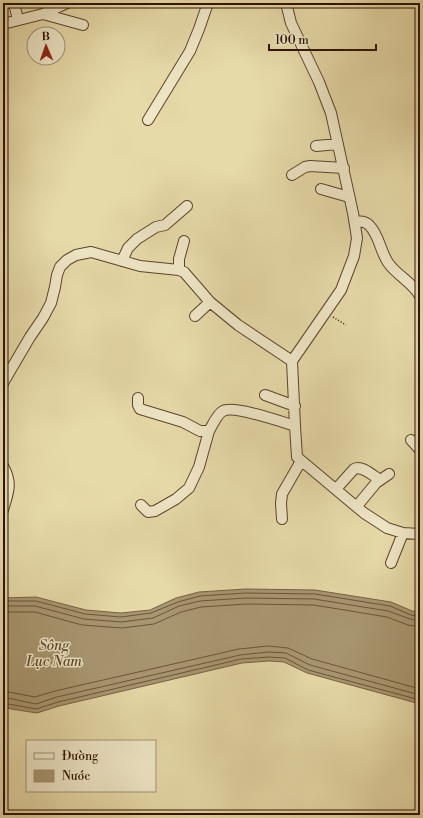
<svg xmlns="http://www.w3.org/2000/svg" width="423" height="818" viewBox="0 0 423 818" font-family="'Libre Bodoni',serif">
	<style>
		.water { fill: #a89670; stroke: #776143 }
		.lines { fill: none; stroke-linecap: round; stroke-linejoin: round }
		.shore { stroke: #6b5438; stroke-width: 1 }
		.minor-casing { stroke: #5c432a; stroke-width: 12 }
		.path { stroke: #2e1100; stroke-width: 1.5; stroke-dasharray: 1 2; stroke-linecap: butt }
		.minor { stroke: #efe7c7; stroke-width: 10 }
		.labels { text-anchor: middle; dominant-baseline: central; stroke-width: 3; stroke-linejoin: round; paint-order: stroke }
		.water-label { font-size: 14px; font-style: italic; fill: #5f462d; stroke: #efe7c7 }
	</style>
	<rect width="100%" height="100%" fill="#e7daa9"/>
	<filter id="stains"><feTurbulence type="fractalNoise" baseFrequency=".005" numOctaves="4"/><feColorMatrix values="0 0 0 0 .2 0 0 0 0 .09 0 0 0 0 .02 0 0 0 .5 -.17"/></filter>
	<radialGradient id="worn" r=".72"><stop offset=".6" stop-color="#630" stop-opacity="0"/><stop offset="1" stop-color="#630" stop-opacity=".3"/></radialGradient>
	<path class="water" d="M246,589L315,590L391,602L412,611L420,612V704L307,673L284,662L269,661L242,663L59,706L37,713L11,709L3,706V598L36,597L86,610L121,613L150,610L176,598L199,592Z"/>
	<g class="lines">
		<path class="shore" d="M3,601H36L85,614L121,617L151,613L178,602L200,596L246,593L315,594L390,606L411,615L420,616
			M3,606H35L84,619L121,622L153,618L179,606L200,601L246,598L314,599L388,611L410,619L420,621
			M3,612H35L82,625L122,628L154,624L181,612L201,607L247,604L314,605L387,617L408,625L420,627
			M3,691L35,697L55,691L239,649L268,646L288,648L312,659L420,689
			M3,697L36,704L57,697L240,655L269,652L286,653L310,665L420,695
			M3,703L36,709L58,702L241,659L269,657L285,658L308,670L420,700"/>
		<defs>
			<path id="minor" d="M14,3L18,20
				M286,3L291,23L319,82L331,113L353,213L357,238L354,256L341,290L292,361L295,426L297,457L364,513L387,528L403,533L420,534
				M43,14L83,25
				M3,24L43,14L67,3
				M148,120L190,51L199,29L208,3
				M316,146L338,144
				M292,175L305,167L310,166L344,168
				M321,189L349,197
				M355,222C360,221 365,221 369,225C380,236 380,252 389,264C398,276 413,283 420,296
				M122,261L128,248L137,239L156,227L165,225L187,206
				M179,270V259L184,241
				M195,316L210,302
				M3,383L30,337L43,318L51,303L55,287L57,275L60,267L67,260L76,255L91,252L140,266L179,270L184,272L210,302L238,325L292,361
				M265,395L295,406
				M138,398V405L140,409L183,422L200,431H209C212,426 217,414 223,411C234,405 282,422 295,426
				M411,440L420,450
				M3,466C13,483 8,493 3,510
				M336,489L354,469C362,465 372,475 380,480
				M141,505L148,512L155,511L176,499L189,488L199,467L209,431
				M357,506L376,483L389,474
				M282,519L281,503L282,494L301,461
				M391,563L403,533"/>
		</defs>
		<use href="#minor" class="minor-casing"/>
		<path class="path" d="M333,317L346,325"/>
		<use href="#minor" class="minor"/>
	</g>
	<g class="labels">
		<g class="water-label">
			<text x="54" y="646">Sông<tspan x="54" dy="16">Lục Nam</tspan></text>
		</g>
	</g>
	<rect width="423" height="818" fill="none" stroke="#e7daa9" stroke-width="16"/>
	<rect x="4" y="4" width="415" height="810" fill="none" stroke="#2e1100" stroke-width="2"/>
	<rect x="8" y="8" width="407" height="802" fill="none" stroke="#2e1100"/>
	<rect x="26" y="740" width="130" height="52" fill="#efe7c7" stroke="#a29177"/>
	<rect x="34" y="753" width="20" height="6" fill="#efe7c7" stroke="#a29177"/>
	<text x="62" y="760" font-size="12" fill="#2e1100">Đường</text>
	<rect x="34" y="770" width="20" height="12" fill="#a89670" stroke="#a29177"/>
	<text x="62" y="780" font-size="12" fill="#2e1100">Nước</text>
	<g transform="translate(46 46) rotate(358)"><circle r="19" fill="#efe7c7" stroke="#a29177"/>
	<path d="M0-3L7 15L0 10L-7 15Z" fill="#8f2418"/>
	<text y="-6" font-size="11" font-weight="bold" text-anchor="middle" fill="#2e1100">B</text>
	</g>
	<path d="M269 44v6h107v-6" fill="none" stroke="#2e1100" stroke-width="2"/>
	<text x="275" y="44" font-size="12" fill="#2e1100" stroke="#efe7c7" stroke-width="3" paint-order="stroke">100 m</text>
	<rect width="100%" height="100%" filter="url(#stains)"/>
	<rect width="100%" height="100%" fill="url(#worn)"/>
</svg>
